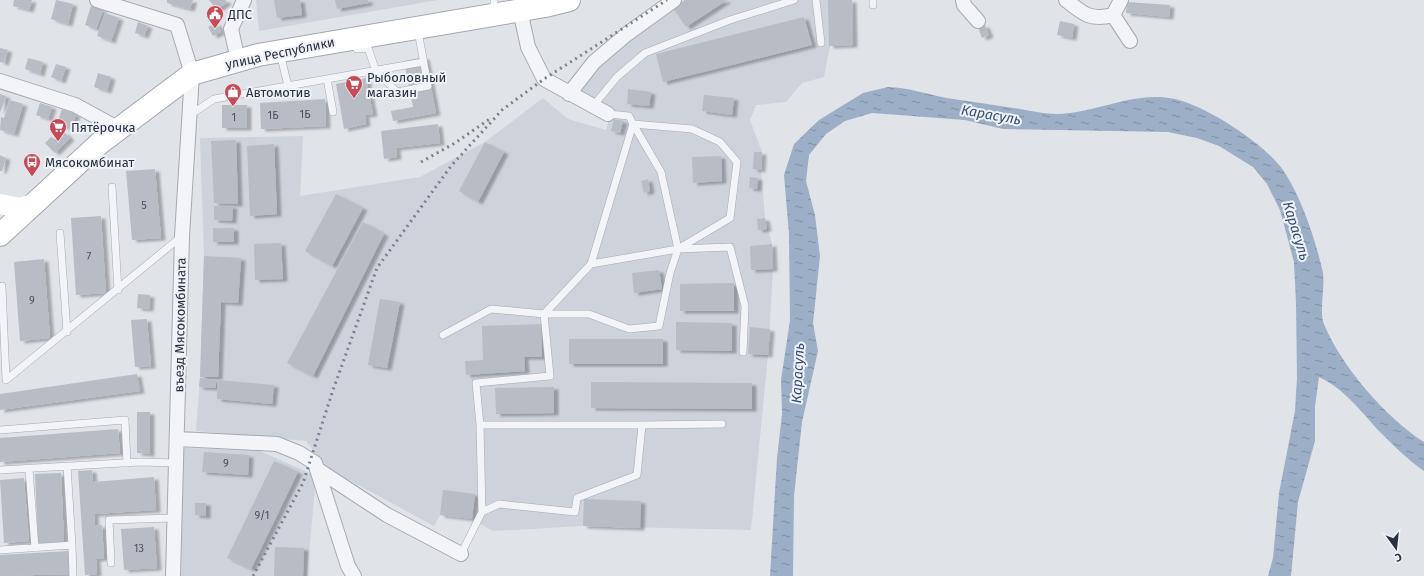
<svg xmlns="http://www.w3.org/2000/svg" width="1424" height="576" viewBox="0 0 1424 576" font-family="'Fira Sans',sans-serif">
	<style>
		.built { fill: #ced2da }
		.water { fill: url(#water-ripples) }
		.building { fill: #b7bcc5; filter: url(#shadow) }
		.lines { fill: none; stroke-linecap: round; stroke-linejoin: round }
		.service-casing { stroke: #a5aab2; stroke-width: 8 }
		.minor-casing { stroke: #a5aab2; stroke-width: 16 }
		.primary-casing { stroke: #a0a7b4; stroke-width: 24 }
		.service { stroke: #f2f4f7; stroke-width: 7 }
		.minor { stroke: #f2f4f7; stroke-width: 14 }
		.secondary { stroke: #fff; stroke-width: 20 }
		.primary { stroke: #fff; stroke-width: 22 }
		.rail { stroke: #7a8291; stroke-width: 3; stroke-dasharray: 2 4; stroke-linecap: butt }
		.labels { text-anchor: middle; dominant-baseline: central; stroke-width: 4; stroke-linejoin: round; paint-order: stroke }
		.number-label { font-size: 11px; fill: #4c5360 }
		.poi-label { font-size: 13px; fill: #29303f; stroke: #eff2f6; text-anchor: start }
		.street-label { font-size: 13px; fill: #29303f; stroke: #eff2f6 }
		.water-label { font-size: 14px; font-style: italic; fill: #354d71; stroke: #eff2f6 }
	</style>
	<defs>
		<pattern id="water-ripples" width="26" height="14" patternUnits="userSpaceOnUse"><rect width="26" height="14" fill="#9cafc7"/><path d="M2 4q2-2 4 0t4 0M15 11q2-2 4 0t4 0" fill="none" stroke="#7f8fa3"/></pattern>
		<filter id="shadow"><feDropShadow dx="4.5" dy="2.5" stdDeviation="1" flood-color="#0004"/></filter>
	</defs>
	<rect width="100%" height="100%" fill="#e0e3e8"/>
	<path class="built" d="M256,0H438L259,31Z
		M685,0H852L853,45L830,46L824,77L802,83L786,102L756,105L750,120L762,152L761,170L765,218L772,244L773,269L768,355L751,530L583,526L493,531L472,519L440,515L434,526L327,468L306,441L196,431L200,379L204,256L200,138L303,136L300,196L420,177L485,142L543,98L568,119L606,130L612,109L579,93L602,61Z
		M184,448L260,451L316,476L307,576H181Z"/>
	<path class="water" d="M888,87C909,88 927,94 947,98C971,102 996,105 1020,109C1032,111 1045,114 1057,114C1097,113 1135,90 1175,99C1206,106 1260,141 1280,166C1300,192 1316,241 1323,273C1325,287 1319,313 1324,324C1341,366 1386,418 1424,442V471C1407,459 1393,445 1378,430C1361,411 1343,388 1319,377L1315,406V441L1298,502L1291,576H1268L1273,558L1279,493L1295,411L1297,378L1296,302L1294,262L1280,210L1267,184L1253,167L1219,146L1197,138L1168,132L1003,129L965,120L872,113L845,121L826,134L809,155L806,181L815,215L820,256L813,323L818,351L802,422L794,496L793,576H770L777,458L782,414L781,380L790,320L789,234L784,175L794,144L819,120L863,93Z"/>
	<path class="building" d="M14,0H32L29,10L13,6Z
		M56,0L73,4L68,24L51,19Z
		M167,0H193L190,9L167,3Z
		M209,0H225L227,2L217,10Z
		M274,0H300L302,15L277,18Z
		M335,0H368V3L337,9Z
		M685,0H727L686,27L673,8Z
		M828,0H852L853,45L829,46Z
		M1127,2L1170,5L1169,17L1126,13Z
		M91,6L103,10L96,29L85,25Z
		M105,13L119,18L111,41L97,36Z
		M804,17L812,45L663,82L656,54Z
		M1060,21L1074,24L1072,38L1057,35Z
		M138,22L148,26L144,36L135,33Z
		M216,23L221,32L213,36L208,27Z
		M985,25L989,35L982,38L978,27Z
		M0,48L8,50L4,63L0,62Z
		M425,57L436,113L393,121L391,111L413,107L404,61Z
		M28,58L43,62L40,74L25,69Z
		M56,64L66,67L61,81L51,77Z
		M98,73L111,77L107,91L94,87Z
		M366,78L373,114L365,115L366,124L344,129L336,84Z
		M628,89L651,92L649,106L627,104Z
		M0,94L6,96L0,113Z
		M704,95L734,98L732,115L702,111Z
		M325,99L326,126L261,129L260,103Z
		M10,100L23,104L14,134L0,130L1,117L4,118Z
		M40,103L52,107L48,119L36,115Z
		M222,105H247V128H222Z
		M62,109L76,114L71,129L57,124Z
		M614,119L623,121L620,133L611,131Z
		M438,124L440,143L396,148L397,157L384,159L381,131Z
		M64,132L70,138L55,153L45,143L51,137L56,140Z
		M236,140L238,204L214,203L211,141Z
		M485,142L504,152L478,202L459,191Z
		M274,144L277,214L250,216L247,146Z
		M754,152H762L761,170L753,169Z
		M0,155L6,158L2,171H0Z
		M721,156L722,181L693,183L692,157Z
		M155,169L161,238L132,240L126,171Z
		M750,177L758,178L757,189L749,188Z
		M648,179L650,191L644,193L641,181Z
		M336,194L363,208L332,266L305,251Z
		M214,206H233L232,221L214,220Z
		M101,216L106,293L76,295L71,218Z
		M765,218L767,229L758,230L757,219Z
		M363,222L384,234L313,376L287,363Z
		M213,228H234V242H213Z
		M281,243L283,279L255,280L254,244Z
		M772,244L773,269L751,270L750,246Z
		M204,256L241,258L238,303L221,302L218,377H200Z
		M44,259L50,338L20,341L14,262Z
		M659,270L662,289L634,293L632,273Z
		M734,283V311H680V284Z
		M138,294L150,295L149,309L137,308Z
		M380,299L400,302L387,368L368,365Z
		M147,319L151,366L135,367L131,320Z
		M676,322L732,323V351L676,350Z
		M541,324L542,357H524L525,371L466,375L465,361L483,360L482,326Z
		M750,327L770,329L768,355L748,354Z
		M569,339H663V364H569Z
		M137,374L140,391L0,410V394Z
		M200,378L216,380V388L199,387Z
		M218,380L274,385L272,404L217,399Z
		M591,382L752,383V409L591,408Z
		M554,387V413L496,414L495,388Z
		M137,412H150V454L137,453Z
		M118,429L120,453L0,462V438Z
		M204,452L249,455L248,475L202,472Z
		M274,461L298,472L251,569L227,558Z
		M92,470L93,482L154,477L156,510L94,514L95,526L102,525L104,558L96,559L97,574L85,575L78,471Z
		M61,473L64,542L38,543L35,474Z
		M24,478L29,541L4,543L0,480Z
		M443,490L475,494L472,519L440,515Z
		M584,499L641,501L640,528L583,526Z
		M195,503H206V516L195,515Z
		M154,527L157,568L124,570L121,529Z
		M275,547L304,548L303,576H274Z
		M68,551L70,574L0,576V555Z"/>
	<g class="lines">
		<defs>
			<path id="service" d="M816,0L821,43
				M873,5V0
				M494,13V0
				M357,49L368,48L376,71L397,92L428,86L418,31
				M280,53L288,86
				M327,79L333,112
				M593,106L617,77L645,53L730,20L794,0
				M190,115L214,99L423,62
				M112,187L118,290
				M60,233L67,332
				M591,264L633,124L629,116L608,114
				M2,286L6,380L182,236
				M443,335L491,309L544,314L591,264L678,249L730,218L737,162L720,142L692,129L633,124L661,172L678,249
				M480,425L482,512
				M642,425H480L476,383L550,376L544,314H589L629,329L659,326L670,273L678,249L730,247L745,306L743,352
				M0,430L125,420L127,463
				M29,469L35,548
				M0,470L140,462L176,463
				M72,545L73,576
				M0,550L72,545L67,466
				M461,554L482,512L499,504L575,512L577,498L637,475L642,425L722,424
				M111,563L109,520L174,518"/>
			<path id="minor" d="M97,0L177,25L192,74L182,236L173,576
				M963,0L964,5L978,21
				M1066,0C1083,14 1091,21 1113,15
				M1121,0L1113,15L1130,41
				M520,10L528,47L544,79L608,114
				M238,60L231,29L244,0
				M0,81L75,105L119,129
				M569,94L594,62L627,34L674,0
				M178,439L277,444L299,453L315,463L348,566L354,576
				M317,469L387,515L461,554"/>
			<path id="primary" d="M0,235L100,143L192,74L258,55L545,6L569,0"/>
		</defs>
		<use href="#service" class="service-casing"/>
		<use href="#minor" class="minor-casing"/>
		<use href="#primary" class="primary-casing"/>
		<use href="#service" class="service"/>
		<use href="#minor" class="minor"/>
		<path class="secondary" d="M0,204L20,208L33,204"/>
		<use href="#primary" class="primary"/>
		<path class="rail" d="M421,162L455,143L491,118
			M253,576L303,483L333,390L377,268L451,166L502,110L544,79L667,0"/>
	</g>
	<defs>
		<symbol id="civic-pin" viewBox="-11 -11 22 30"><path d="M0 17L-7.5 6A9.5 9.5 0 1 1 7.5 6Z" fill="#c94956" stroke="#eff2f6"/><path d="M-.6-6.5H3V-4.5H.6V-3L4-1V1h2V6H-6V1h2V-1L-.6-3ZM-1.2 2.5V6h2.4V2.5Z" fill="#fff"/></symbol>
		<symbol id="supermarket-pin" viewBox="-11 -11 22 30"><path d="M0 17L-7.5 6A9.5 9.5 0 1 1 7.5 6Z" fill="#c94956" stroke="#eff2f6"/><path d="M-6-5.5h2.5l.6 2H6L4.5 2H-2.5L-4.4-4H-6ZM-1.5 3.2a1.3 1.3 0 1 0 .1 0ZM3 3.2a1.3 1.3 0 1 0 .1 0Z" fill="#fff"/></symbol>
		<symbol id="shop-pin" viewBox="-11 -11 22 30"><path d="M0 17L-7.5 6A9.5 9.5 0 1 1 7.5 6Z" fill="#c94956" stroke="#eff2f6"/><path d="M-5-2.5h2.3a2.7 3.5 0 0 1 5.4 0H5L5.5 6h-11ZM-1.5-2.5h3a1.5 2.3 0 0 0-3 0Z" fill="#fff"/></symbol>
		<symbol id="bus-pin" viewBox="-11 -11 22 30"><path d="M0 17L-7.5 6A9.5 9.5 0 1 1 7.5 6Z" fill="#c94956" stroke="#eff2f6"/><path d="M-5-6H5V4H4V6H2V4H-2V6H-4V4H-5ZM-3.5-4V0h7V-4ZM-3.5 1.2v1.5H-2V1.2ZM2 1.2v1.5H3.5V1.2Z" fill="#fff"/></symbol>
	</defs>
	<g fill-rule="evenodd">
		<use href="#civic-pin" x="205" y="4" width="20" height="27"/>
		<use href="#supermarket-pin" x="344" y="74" width="20" height="27"/>
		<use href="#shop-pin" x="223" y="82" width="20" height="27"/>
		<use href="#supermarket-pin" x="48" y="117" width="20" height="27"/>
		<use href="#bus-pin" x="22" y="152" width="20" height="27"/>
	</g>
	<g class="labels">
		<g class="number-label">
			<text x="305" y="114">1Б</text>
			<text x="273" y="115">1Б</text>
			<text x="234" y="117">1</text>
			<text x="144" y="205">5</text>
			<text x="89" y="256">7</text>
			<text x="32" y="300">9</text>
			<text x="226" y="463">9</text>
			<text x="262" y="515">9/1</text>
			<text x="139" y="548">13</text>
		</g>
		<g class="poi-label">
			<text x="228" y="14">ДПС</text>
			<text x="367" y="77">Рыболовный<tspan x="367" dy="15">магазин</tspan></text>
			<text x="246" y="92">Автомотив</text>
			<text x="71" y="127">Пятёрочка</text>
			<text x="45" y="162">Мясокомбинат</text>
		</g>
		<g class="street-label">
			<text transform="translate(280 53) rotate(-12)">улица Республики</text>
			<text transform="translate(180 325) rotate(-89)">въезд Мясокомбината</text>
		</g>
		<g class="water-label">
			<text transform="translate(991 115) rotate(10)">Карасуль</text>
			<text transform="translate(1296 231) rotate(73)">Карасуль</text>
			<text transform="translate(798 373) rotate(-87)">Карасуль</text>
		</g>
	</g>
	<g transform="translate(1396 548) rotate(165)" stroke="#eff2f6" stroke-width="3" paint-order="stroke">
	<path d="M0-3L7 15L0 10L-7 15Z" fill="#29303f"/>
	<text y="-6" font-size="11" font-weight="bold" text-anchor="middle" fill="#29303f">С</text>
	</g>
</svg>
